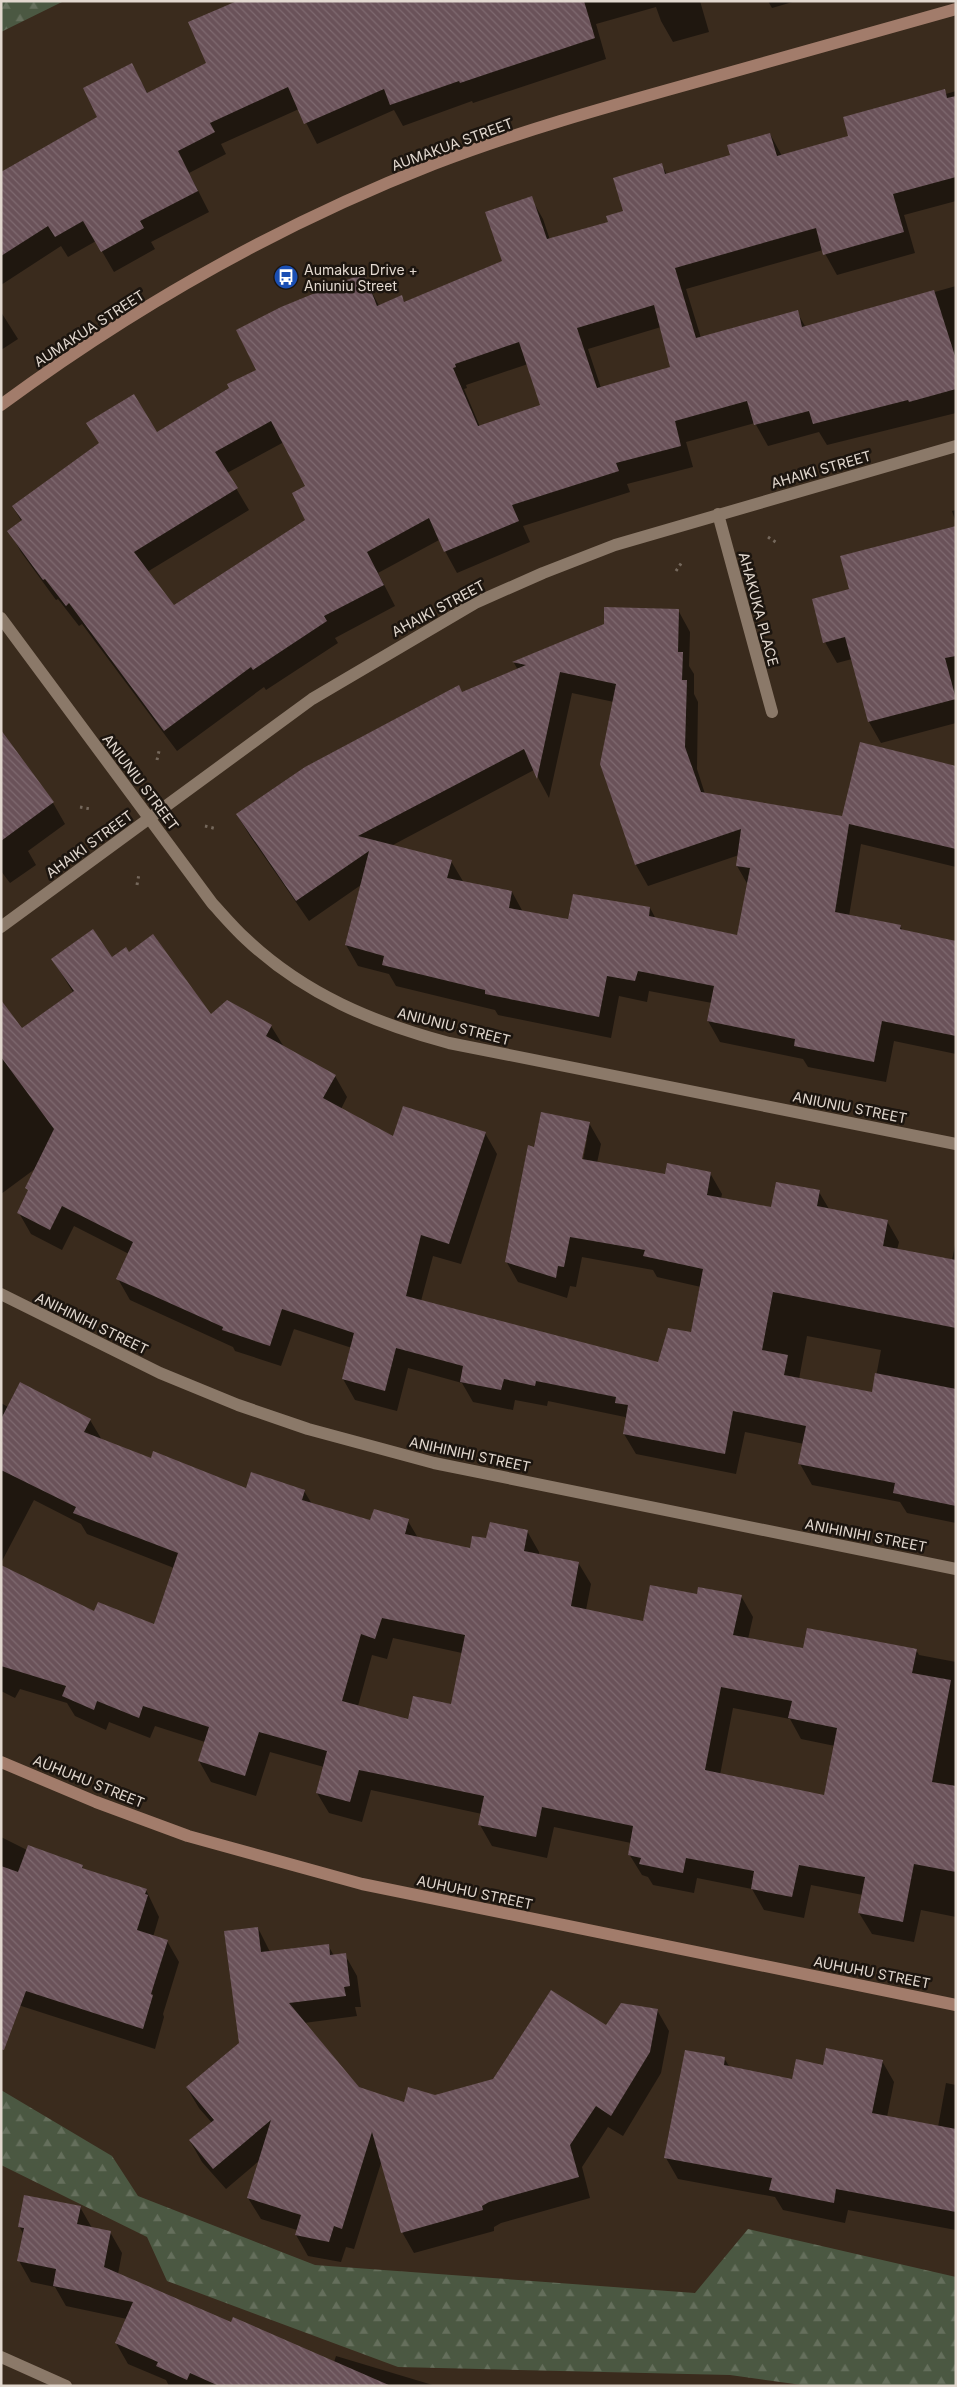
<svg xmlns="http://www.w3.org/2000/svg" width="957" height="2387" viewBox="0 0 957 2387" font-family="Inter,sans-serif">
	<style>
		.forest { fill: url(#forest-firs) }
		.shadow { fill: #0007; fill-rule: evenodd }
		.building { fill: url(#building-back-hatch); fill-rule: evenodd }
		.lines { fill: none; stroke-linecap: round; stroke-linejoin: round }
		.path { stroke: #75685c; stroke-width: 3; stroke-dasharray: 2.5 4; stroke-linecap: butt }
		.street { stroke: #8b7969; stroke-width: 12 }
		.secondary { stroke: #a27c6b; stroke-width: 12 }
		.labels { text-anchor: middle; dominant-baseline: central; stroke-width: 5; stroke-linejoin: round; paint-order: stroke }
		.street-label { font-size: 14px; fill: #e2d8cf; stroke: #1c150f }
		.poi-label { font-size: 14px; fill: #e2d8cf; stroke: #1c150f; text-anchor: start }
	</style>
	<defs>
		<pattern id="forest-firs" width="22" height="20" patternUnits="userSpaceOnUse" patternTransform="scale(1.25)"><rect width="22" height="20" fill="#4b5842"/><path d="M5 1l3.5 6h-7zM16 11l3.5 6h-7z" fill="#656f5c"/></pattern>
		<pattern id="building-back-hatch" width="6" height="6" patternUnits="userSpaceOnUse" patternTransform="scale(1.25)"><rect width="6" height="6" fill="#6a5259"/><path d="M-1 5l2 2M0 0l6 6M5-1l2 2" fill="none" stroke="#7f6a70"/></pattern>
	</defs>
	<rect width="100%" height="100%" fill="#3a2b1d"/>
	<path class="forest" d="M1,1H64L1,32Z
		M1,2090L112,2156L138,2196L315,2265L695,2293L748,2229L956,2277V2386H809L730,2375L398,2367L167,2281L147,2237L1,2165Z"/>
	<path class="shadow" d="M240,1H700L709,32L673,42L661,21L656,7L596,24L606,59L473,103L472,101L403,126L394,110L317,144L299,109L221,144L226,154L189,173L209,212L151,242L155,249L114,272L96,241L68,257L61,246L1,285V194L99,117L132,65L148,94L208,64Z
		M768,1H796L772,8Z
		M944,90L946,94L956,91V201L904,215L915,253L837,275L823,250L686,289L701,338L797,312L806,328L956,286V413L827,445L819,432L768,446L755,423L686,442L693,467L627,484L630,492L523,526L530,542L457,573L439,540L378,573L395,606L335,638L338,643L266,690L264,687L177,751L82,624L79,626L58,599L56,600L21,552L9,531L22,522L13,507L157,433L258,370L363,275L379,306L402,297L405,303L504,262L531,198L543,219L550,240L610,223L624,212L662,165L667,175L731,156L770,134L782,156L849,137ZM661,327L672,368L601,388L588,349ZM528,364L542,406L480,427L464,389L467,388L466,385ZM284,442L307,487V520L174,607L147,572L249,510L227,473Z
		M1,312L18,339L1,350Z
		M956,510V523L952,511Z
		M956,527V723L881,743L869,722L852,659L837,663L825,642L850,590Z
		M678,610L690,632L689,666L694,674V694L698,702L697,769L705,794L843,817L956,767V867L861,844L849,916L900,926L903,931L956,942V1054L894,1041L886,1082L808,1067L803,1059L720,1042L708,1021L712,1003L649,991L647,1002L619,996L611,1038L498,1015L495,1010L396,986L389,974L358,966L346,945L361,885L309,921L250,836L237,815L462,693L518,670L514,663L605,624ZM572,693L614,702L601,764L636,865L648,886L739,855L737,866L748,885L738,936L656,919L650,908L569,921L523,912L512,892L464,883L451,861L391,846L534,770L549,798Z
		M1,732L53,803L65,824L28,851L36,865L10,883L1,871Z
		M129,953L211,1016L271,1026L284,1047L335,1076L347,1097L341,1109L394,1138L485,1133L497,1154L461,1264L433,1256L421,1301L659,1363L692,1334L701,1287L657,1277L653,1270L582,1257L576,1287L570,1286L567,1298L518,1282L506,1261L535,1149L589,1123L601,1144L597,1163L666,1175L710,1173L722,1194L721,1199L772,1209L819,1192L829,1209L887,1221L899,1242L897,1250L952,1260L956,1240V1523L907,1513L900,1502L812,1485L800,1464L804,1444L745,1432L736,1474L636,1454L624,1434L627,1420L625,1417L548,1401L547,1406L515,1400L513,1410L473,1402L462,1383L408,1368L397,1411L355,1400L343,1379L352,1348L294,1329L281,1366L235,1351L233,1347L130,1300L118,1279L129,1254L74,1226L62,1250L31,1234L19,1213L43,1163L1,1194V1004L21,1030L73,992L52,959L112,958ZM585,1139H587L582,1165L580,1164ZM807,1336L881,1350L873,1393L799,1379Z
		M1,1403L8,1407L90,1420L102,1440L151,1460L246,1489L304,1491L312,1504L371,1522L408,1521L418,1538L471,1549L487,1540L527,1531L539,1552V1555L579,1564L591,1584L586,1610L644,1622L698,1596H741L753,1617L748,1639L804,1650H916L919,1655L956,1662V1917L921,1910L914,1942L872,1934L859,1913L863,1895L811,1885L804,1918L764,1910L752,1889L697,1878L694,1893L653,1885L648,1877L642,1875L629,1854L631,1843L554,1827L547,1858L492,1846L480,1825L482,1814L371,1790L362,1822L329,1813L317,1793L324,1767L270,1752L256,1796L211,1782L199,1761L205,1742L155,1726L150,1738L109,1722L106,1730L75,1716L67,1703L20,1689L15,1698L1,1691V1567L95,1612L155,1626L174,1568L87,1534L81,1524L34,1500L1,1563ZM393,1638L462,1653L452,1706L409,1720L358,1706L372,1655L387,1659ZM733,1708L790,1719L801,1739L835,1746L825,1797L720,1775Z
		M1,1837L27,1850L82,1866L84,1870L146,1890L159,1917L153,1937L167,1941L179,1962L163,2014L164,2017L155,2049L15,2004L1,1973Z
		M258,1928L270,1952L328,1945L334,1956L345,1955L357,1976L361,2007H355L357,2016L304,2023L358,2088L405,2103L435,2096L494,2080L606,2027L657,2010L669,2031L661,2073L623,2136L608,2127L582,2167L590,2198L501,2223L494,2227V2231L414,2253L402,2232L382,2160L354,2249L346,2247L341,2262L308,2256L296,2235L297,2230L261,2219L248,2198L260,2160L226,2189L202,2162L190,2141L212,2123L199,2108L187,2088L240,2044Z
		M724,2058L730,2068L793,2081L824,2066L882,2061L894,2082L887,2117L938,2127L946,2083L956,2085V2230L848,2210L845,2223L783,2210L775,2197L678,2179L666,2158Z
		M80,2207L92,2228L110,2232L122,2253L118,2274L232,2324L334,2362L336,2356L436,2386H169L166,2380L128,2364L116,2343L127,2319L66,2306L55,2287L31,2282L19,2261L24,2235L19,2226Z"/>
	<path class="building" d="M237,1H584L595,38L460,83L459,81L390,105L384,89L304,124L288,87L210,123L215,132L178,151L198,191L140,221L144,228L101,252L83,221L55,237L48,226L1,256V172L97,117L83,88L132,63L147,93L206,63L188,22Z
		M945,89L947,98L956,96V177L893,194L904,232L823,255L816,228L675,268L696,338L798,310L802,327L934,290L956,359V389L909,402L908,400L813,424L809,411L754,425L747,401L675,421L681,446L616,463L619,471L512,505L519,521L444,552L429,518L367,552L384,585L324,616L327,621L253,670L251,667L164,731L69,603L66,606L45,579L43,580L7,531L22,520L12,506L99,443L86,423L134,394L157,432L229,388L227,384L256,370L236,330L281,307L364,273L377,306L402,295L404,302L502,261L485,212L532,196L547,239L608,222L606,216L623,211L613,178L662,163L665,174L730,155L727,145L770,133L777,156L848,136L843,117ZM654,305L670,367L597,388L577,328ZM519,342L540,405L478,426L453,368L456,367L455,364ZM271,421L305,486L292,493L305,520L174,605L134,552L238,488L215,452Z
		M956,526V656L945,658L956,699L868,722L845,637L823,643L812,599L849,589L840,556Z
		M604,607L679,609L678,652H683L682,680H687L685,747L701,792L842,816L860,742L956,766V849L849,824L835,912L901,925L900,929L956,941V1036L882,1021L874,1062L794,1046L795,1039L707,1021L714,986L638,971L635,981L607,976L599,1017L485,994V990L382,965L384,956L345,945L369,851L296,901L236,814L305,767L459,685L462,692L526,665L512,662L604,624ZM560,672L616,684L600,764L635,865L741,829L736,866L750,868L737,935L649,916L650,907L573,894L568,919L509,908L512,891L447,878L452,860L358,836L524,749L537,779Z
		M1,730L54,802L1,841Z
		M93,929L112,957L126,947L129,952L153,934L211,1014L227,1000L272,1025L266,1036L336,1075L323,1098L393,1136L403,1106L486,1132L449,1244L421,1235L406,1296L658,1362L668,1328L691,1332L703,1269L643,1256L645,1250L570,1237L564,1267L558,1266L556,1278L505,1262L528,1145L534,1147L541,1112L590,1122L582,1159L665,1174L667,1163L711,1172L707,1195L771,1207L776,1182L820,1190L817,1206L888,1220L883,1246L956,1260V1328L773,1292L762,1350L788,1355L784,1375L872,1392L875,1373L956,1389V1506L893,1493L895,1483L798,1464L806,1426L733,1411L725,1454L623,1434L628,1405L615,1403L616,1397L536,1381L535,1386L504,1379L501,1390L460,1382L463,1366L396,1348L385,1391L342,1379L354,1333L282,1309L270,1346L222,1330L223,1327L116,1279L133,1242L62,1206L50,1230L17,1213L28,1190L25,1188L54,1129L1,1057V1000L22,1028L74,991L51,959Z
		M20,1382L91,1419L84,1432L151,1458L153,1451L246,1488L251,1472L305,1490L302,1500L370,1520L374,1509L409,1519L405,1534L470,1548L472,1536L486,1538L490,1522L528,1530L524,1551L579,1562L571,1606L643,1621L650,1585L697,1594L698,1587L742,1595L733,1635L803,1648L807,1628L917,1649L912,1673L951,1680L932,1782L956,1786V1872L914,1864L903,1922L858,1913L865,1877L799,1865L792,1897L751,1889L754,1871L686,1858L683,1873L639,1864L641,1858L628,1855L633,1826L542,1807L536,1837L478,1825L484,1796L359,1770L350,1802L316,1793L327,1751L259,1732L245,1776L198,1761L209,1727L143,1706L139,1718L97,1701L94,1710L62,1696L66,1686L1,1666V1565L94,1611L98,1602L154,1624L178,1553L73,1513L76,1507L1,1470V1419ZM382,1618L465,1635L451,1704L413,1696L408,1719L342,1701L361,1634L375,1639ZM721,1687L792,1701L788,1718L837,1728L824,1795L705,1770Z
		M28,1845L83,1865L82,1868L147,1889L145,1894L148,1895L137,1930L168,1940L151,1994L153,1995L143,2029L26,1991L4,2050L1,2049V1866L18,1872Z
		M258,1927L261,1952L329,1944L330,1955L346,1953L350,1986L344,1987L346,1996L289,2003L359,2087L404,2102L408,2087L435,2095L493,2079L551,1990L606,2025L621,2003L658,2009L650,2052L611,2116L596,2106L570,2145L579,2177L489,2202L482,2206L483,2210L401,2233L372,2132L342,2229L334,2226L329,2242L295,2235L301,2215L247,2198L271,2120L213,2169L189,2140L214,2120L186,2087L239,2043L224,1931Z
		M826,2048L883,2060L872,2113L956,2129V2212L836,2189L834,2203L769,2190L772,2178L664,2158L685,2050L725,2057L724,2065L792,2079L796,2059L823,2065Z
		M24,2195L81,2206L77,2224L111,2231L104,2267L231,2322L233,2317L391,2386H219L190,2373L187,2380L156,2366L158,2362L115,2343L133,2302L53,2286L56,2269L17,2261L24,2228L18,2227Z"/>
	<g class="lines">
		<path class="path" d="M768,537L777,543
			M676,571L682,562
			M157,760L159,751
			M80,807L91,809
			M205,826L217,829
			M137,885L139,874"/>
		<path class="street" d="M718,514L772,712
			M1,618L212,903C223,915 234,928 246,939C304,994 374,1023 449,1043L956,1144
			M1,927L312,699L475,603L543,573L615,545L956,446
			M1,1294L160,1373L238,1405L308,1429L434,1463L956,1569
			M1,2357L66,2386"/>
		<path class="secondary" d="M1,405C134,307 280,224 434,164C517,132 603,108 689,84C778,59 867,34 956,9
			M1,1762L96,1802L188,1836L362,1884L956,2005"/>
	</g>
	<defs>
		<symbol id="bus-disc" viewBox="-11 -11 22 22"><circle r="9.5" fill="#1a4fb4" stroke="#1c150f"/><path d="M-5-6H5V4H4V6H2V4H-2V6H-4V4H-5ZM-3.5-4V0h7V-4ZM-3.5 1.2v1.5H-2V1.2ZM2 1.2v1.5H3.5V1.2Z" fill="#fff"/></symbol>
	</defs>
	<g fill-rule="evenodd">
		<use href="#bus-disc" x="272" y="263" width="28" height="28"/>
	</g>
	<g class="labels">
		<g class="street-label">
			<text transform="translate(452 144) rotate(-20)">AUMAKUA STREET</text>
			<text transform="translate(89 328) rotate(-33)">AUMAKUA STREET</text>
			<text transform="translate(821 469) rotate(-16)">AHAIKI STREET</text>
			<text transform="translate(438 608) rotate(-28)">AHAIKI STREET</text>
			<text transform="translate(759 609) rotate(75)">AHAKUKA PLACE</text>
			<text transform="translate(141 782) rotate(53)">ANIUNIU STREET</text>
			<text transform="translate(89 844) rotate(-36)">AHAIKI STREET</text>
			<text transform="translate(454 1026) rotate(14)">ANIUNIU STREET</text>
			<text transform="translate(850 1107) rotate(11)">ANIUNIU STREET</text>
			<text transform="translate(92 1323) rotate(26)">ANIHINIHI STREET</text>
			<text transform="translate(470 1454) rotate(12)">ANIHINIHI STREET</text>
			<text transform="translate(866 1535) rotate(11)">ANIHINIHI STREET</text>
			<text transform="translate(89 1781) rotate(22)">AUHUHU STREET</text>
			<text transform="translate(475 1892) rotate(12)">AUHUHU STREET</text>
			<text transform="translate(872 1972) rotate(11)">AUHUHU STREET</text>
		</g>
		<g class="poi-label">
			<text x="304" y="269">Aumakua Drive +<tspan x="304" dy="16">Aniuniu Street</tspan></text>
		</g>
	</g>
	<rect width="957" height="2387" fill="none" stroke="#e2d8cf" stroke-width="5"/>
</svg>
